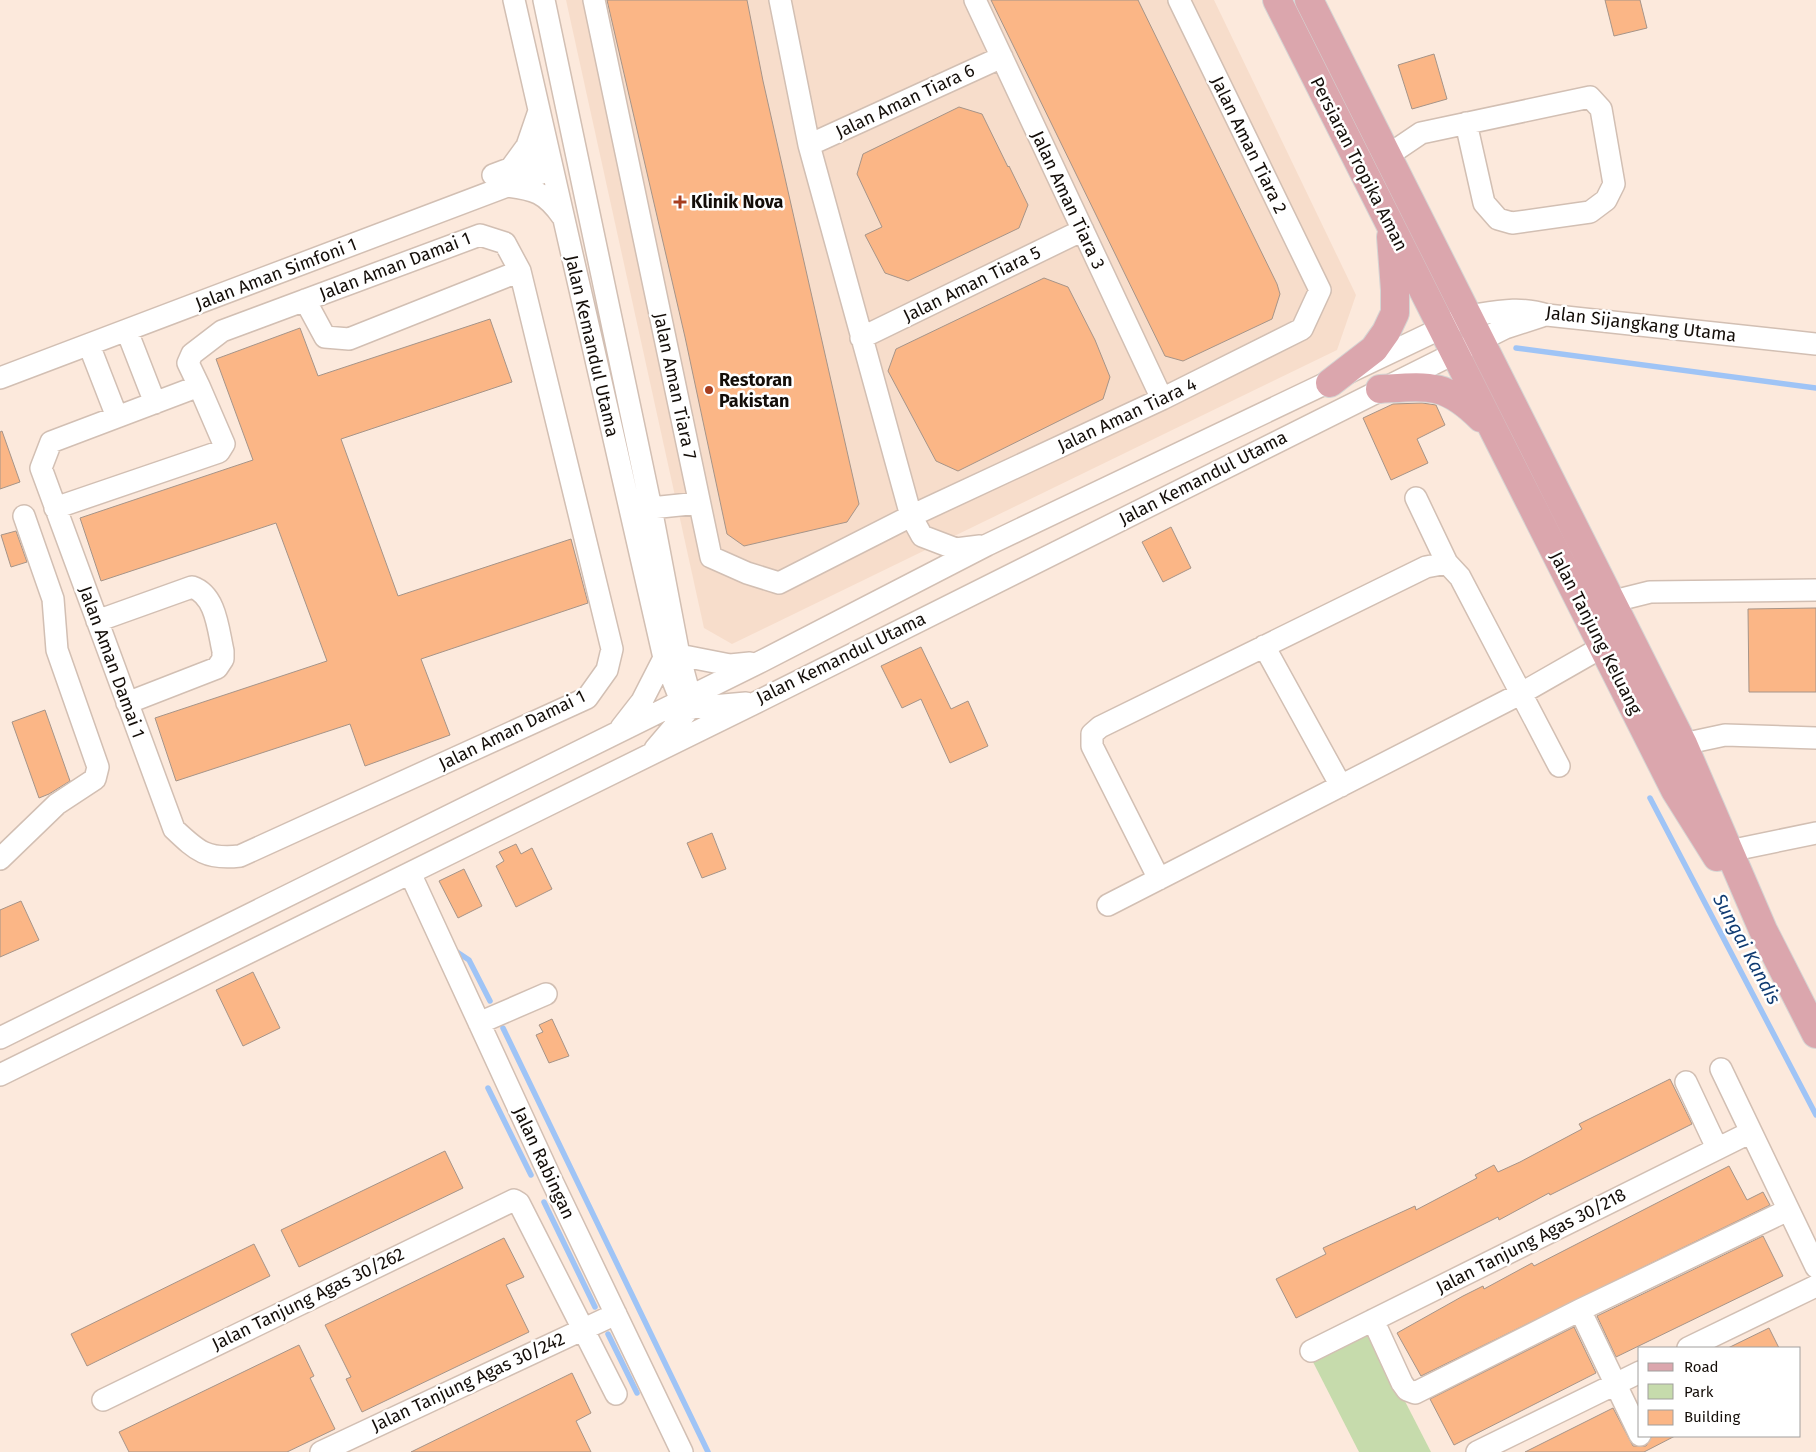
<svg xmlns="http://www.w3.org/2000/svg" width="1816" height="1452" viewBox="0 0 1816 1452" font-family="'Fira Sans',sans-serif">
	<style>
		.built { fill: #f7ddcb }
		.green { fill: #c6dbac }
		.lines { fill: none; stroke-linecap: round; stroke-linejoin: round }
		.stream { stroke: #9fc4f6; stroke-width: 5.5 }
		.building { fill: #fbb686; stroke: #a69488 }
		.minor-casing { stroke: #d2bfb3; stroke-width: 24 }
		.major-casing { stroke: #d5d4d3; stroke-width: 30 }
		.minor { stroke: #fff; stroke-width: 21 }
		.major { stroke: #dba6ad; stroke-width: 28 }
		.poi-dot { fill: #a63e20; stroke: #fff; stroke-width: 2 }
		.labels { text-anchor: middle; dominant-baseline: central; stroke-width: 5; stroke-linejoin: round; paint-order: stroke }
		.street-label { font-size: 18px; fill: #140e09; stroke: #fff }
		.poi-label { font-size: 18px; font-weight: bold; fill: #140e09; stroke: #fff; text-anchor: start }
		.water-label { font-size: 19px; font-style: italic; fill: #103b72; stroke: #fff }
	</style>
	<rect width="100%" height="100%" fill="#fce9dc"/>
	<path class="built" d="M566,0H1214L1356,295L1337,350L732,644L704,628Z"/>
	<path class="green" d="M1370,1333L1431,1452H1359L1313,1362Z"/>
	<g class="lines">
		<path class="stream" d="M1516,348L1816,388
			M1650,798L1816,1115
			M454,950L469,960L490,1001
			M503,1028L708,1452
			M488,1088L531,1175
			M544,1202L595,1307
			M608,1334L637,1393"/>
	</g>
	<path class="building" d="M607,0H747L763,81L859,504L847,522L744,546L727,534L685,337Z
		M991,0H1138L1277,284L1280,294L1272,319L1183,361L1165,356Z
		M1605,0H1640L1647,28L1614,36Z
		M1434,54L1447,99L1412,109L1398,65Z
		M959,107L982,114L1008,167L1009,166L1028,205L1019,228L908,281L885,273L865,235L882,227L857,174L863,154Z
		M1044,278L1068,287L1095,340L1110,377L1103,399L958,471L936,461L888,371L896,349Z
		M490,319L512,382L341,439L398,596L571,539L588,603L421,659L450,735L365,766L350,724L176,781L155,718L327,661L276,523L101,581L80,518L253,460L216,359L300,328L318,376Z
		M1422,403L1436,405L1445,425L1417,439L1428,463L1391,480L1363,418L1393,404Z
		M2,431L20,482L0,489V432Z
		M1171,527L1191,568L1163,582L1142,542Z
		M16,531L27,562L11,567L1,535Z
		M1816,608V692H1749L1748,609Z
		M921,647L951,709L968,701L988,746L950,763L921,699L902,708L881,666Z
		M45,710L70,781L49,794L39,798L12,722Z
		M712,833L726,869L702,878L687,843Z
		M516,844L521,854L532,848L552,889L516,907L496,866L504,861L499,852Z
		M464,869L482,906L458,918L439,881Z
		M21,901L39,940L0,957V910Z
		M253,972L280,1028L243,1046L216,990Z
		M552,1019L569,1056L549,1063L536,1035L543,1032L539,1025Z
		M1670,1079L1692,1124L1550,1195L1549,1193L1499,1220L1498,1217L1296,1318L1276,1279L1326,1254L1323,1248L1415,1206L1416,1210L1477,1178L1475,1175L1494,1165L1498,1172L1520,1162L1582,1129L1579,1124Z
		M445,1151L463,1188L299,1267L281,1230Z
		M1729,1166L1747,1200L1763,1192L1770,1205L1421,1376L1397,1333L1463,1296L1483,1286L1484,1289L1532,1263L1534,1266Z
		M1763,1236L1783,1276L1616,1357L1597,1316Z
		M504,1238L524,1277L506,1285L529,1332L362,1412L346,1379L351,1377L325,1325Z
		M254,1244L270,1276L87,1366L71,1334Z
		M1574,1327L1596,1373L1454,1445L1430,1399Z
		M1769,1328L1779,1348H1728Z
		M299,1345L314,1376L310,1378L335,1429L287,1452H129L119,1432Z
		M572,1373L591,1413L576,1421L591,1452H411Z
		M1613,1408L1633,1446H1646L1652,1436H1675L1644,1452H1525Z"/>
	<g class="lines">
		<defs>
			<path id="minor" d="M514,0L664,658L681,701L690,708L746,703
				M544,0L651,508L679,655L690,696V708L655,749
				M594,0L711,557L747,573L779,583L911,516L1162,399L1302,329L1320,290L1179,0
				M780,0L809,145L911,516L922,536L956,549L980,546
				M975,0L1162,399
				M809,145L1002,57
				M1387,156L1421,133L1590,97L1601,109L1614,184L1606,200L1590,212L1512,223L1498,219L1484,203L1466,123
				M511,168L527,146L539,111
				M493,175L549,154
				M507,186C534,189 546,193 562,216
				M480,235L505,243L520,271L612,649L607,670L587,698L240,856C207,860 197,851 174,829L41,468L51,442L199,386L188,363L192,354L222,331Z
				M305,300L325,337L349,339L520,271
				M127,331L155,403
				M861,338L1083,230
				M89,345L117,417
				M0,378L552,169
				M1416,498L1447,563L1460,577L1559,766
				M55,508L219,452L224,444L199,386
				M651,508L699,503
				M1610,602L1650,592L1816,590
				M97,621L192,587C216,595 218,629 223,651V659L217,668L127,703
				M1264,646L1341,786
				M679,655L730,665L750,663
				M621,728L642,701L664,658
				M1683,744L1725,735L1816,738
				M1729,851L1816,833
				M0,859L57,804L95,779L98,767L57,650L53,599L24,516
				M410,873L552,1181L682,1452
				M1159,879L1092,746V734L1100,727L1426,567L1447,563
				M1108,905L1520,694L1604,646
				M479,1023L546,994
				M0,1038L762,661L987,545L1467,316C1495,312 1520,306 1547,315L1816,344
				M1721,1069L1816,1267
				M0,1075L759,701L1505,328L1542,316
				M1686,1082L1717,1148
				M1580,1310L1640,1435
				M1373,1320L1402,1383L1407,1390L1415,1393L1580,1310L1788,1210
				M1688,1348L1816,1286
				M1311,1351L1751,1132
				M103,1400L514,1200L519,1203L616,1394
				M321,1452L616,1314
				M1477,1452L1640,1372"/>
			<path id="major" d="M1277,0L1675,790L1717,857
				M1309,0L1683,744L1763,930L1816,1034
				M1330,383L1374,349L1386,332L1395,313V290L1391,237
				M1380,389C1428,386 1445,382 1481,418"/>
		</defs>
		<use href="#minor" class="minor-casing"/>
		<use href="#major" class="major-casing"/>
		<use href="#minor" class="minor"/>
		<use href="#major" class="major"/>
	</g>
	<g class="poi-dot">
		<path d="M677.5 194.5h5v5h5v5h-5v5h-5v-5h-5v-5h5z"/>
		<circle cx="709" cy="390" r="5"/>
	</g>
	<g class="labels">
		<g class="street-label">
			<text transform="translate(905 101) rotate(-25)">Jalan Aman Tiara 6</text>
			<text transform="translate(1249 145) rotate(64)">Jalan Aman Tiara 2</text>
			<text transform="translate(1359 164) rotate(63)">Persiaran Tropika Aman</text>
			<text transform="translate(1068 200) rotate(65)">Jalan Aman Tiara 3</text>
			<text transform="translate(395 266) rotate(-21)">Jalan Aman Damai 1</text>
			<text transform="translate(276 274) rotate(-21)">Jalan Aman Simfoni 1</text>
			<text transform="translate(972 284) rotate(-26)">Jalan Aman Tiara 5</text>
			<text transform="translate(1641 324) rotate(7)">Jalan Sijangkang Utama</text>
			<text transform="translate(592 346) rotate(77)">Jalan Kemandul Utama</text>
			<text transform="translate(675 386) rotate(78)">Jalan Aman Tiara 7</text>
			<text transform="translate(1127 415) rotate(-25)">Jalan Aman Tiara 4</text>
			<text transform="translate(1203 478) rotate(-27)">Jalan Kemandul Utama</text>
			<text transform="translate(1596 633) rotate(63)">Jalan Tanjung Keluang</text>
			<text transform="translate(841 658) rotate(-26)">Jalan Kemandul Utama</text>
			<text transform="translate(112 662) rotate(70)">Jalan Aman Damai 1</text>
			<text transform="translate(512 730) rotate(-26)">Jalan Aman Damai 1</text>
			<text transform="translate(544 1163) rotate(65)">Jalan Rabingan</text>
			<text transform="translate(1531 1241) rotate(-27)">Jalan Tanjung Agas 30/218</text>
			<text transform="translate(308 1299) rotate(-26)">Jalan Tanjung Agas 30/262</text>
			<text transform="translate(468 1382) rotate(-25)">Jalan Tanjung Agas 30/242</text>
		</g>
		<g class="poi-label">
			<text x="691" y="202">Klinik Nova</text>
			<text x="719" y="380">Restoran<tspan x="719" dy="21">Pakistan</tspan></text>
		</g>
		<g class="water-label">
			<text transform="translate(1747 949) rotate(62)">Sungai Kandis</text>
		</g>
	</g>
	<rect x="1638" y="1347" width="162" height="90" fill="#ffffff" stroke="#a19f9d"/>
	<rect x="1648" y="1363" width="25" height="8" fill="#dba6ad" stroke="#a19f9d"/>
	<text x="1684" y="1372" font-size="15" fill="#140e09">Road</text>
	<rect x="1648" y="1384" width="25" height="15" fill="#c6dbac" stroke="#a19f9d"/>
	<text x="1684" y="1397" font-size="15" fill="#140e09">Park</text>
	<rect x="1648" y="1410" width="25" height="15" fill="#fbb686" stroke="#a19f9d"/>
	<text x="1684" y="1422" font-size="15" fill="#140e09">Building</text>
</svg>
